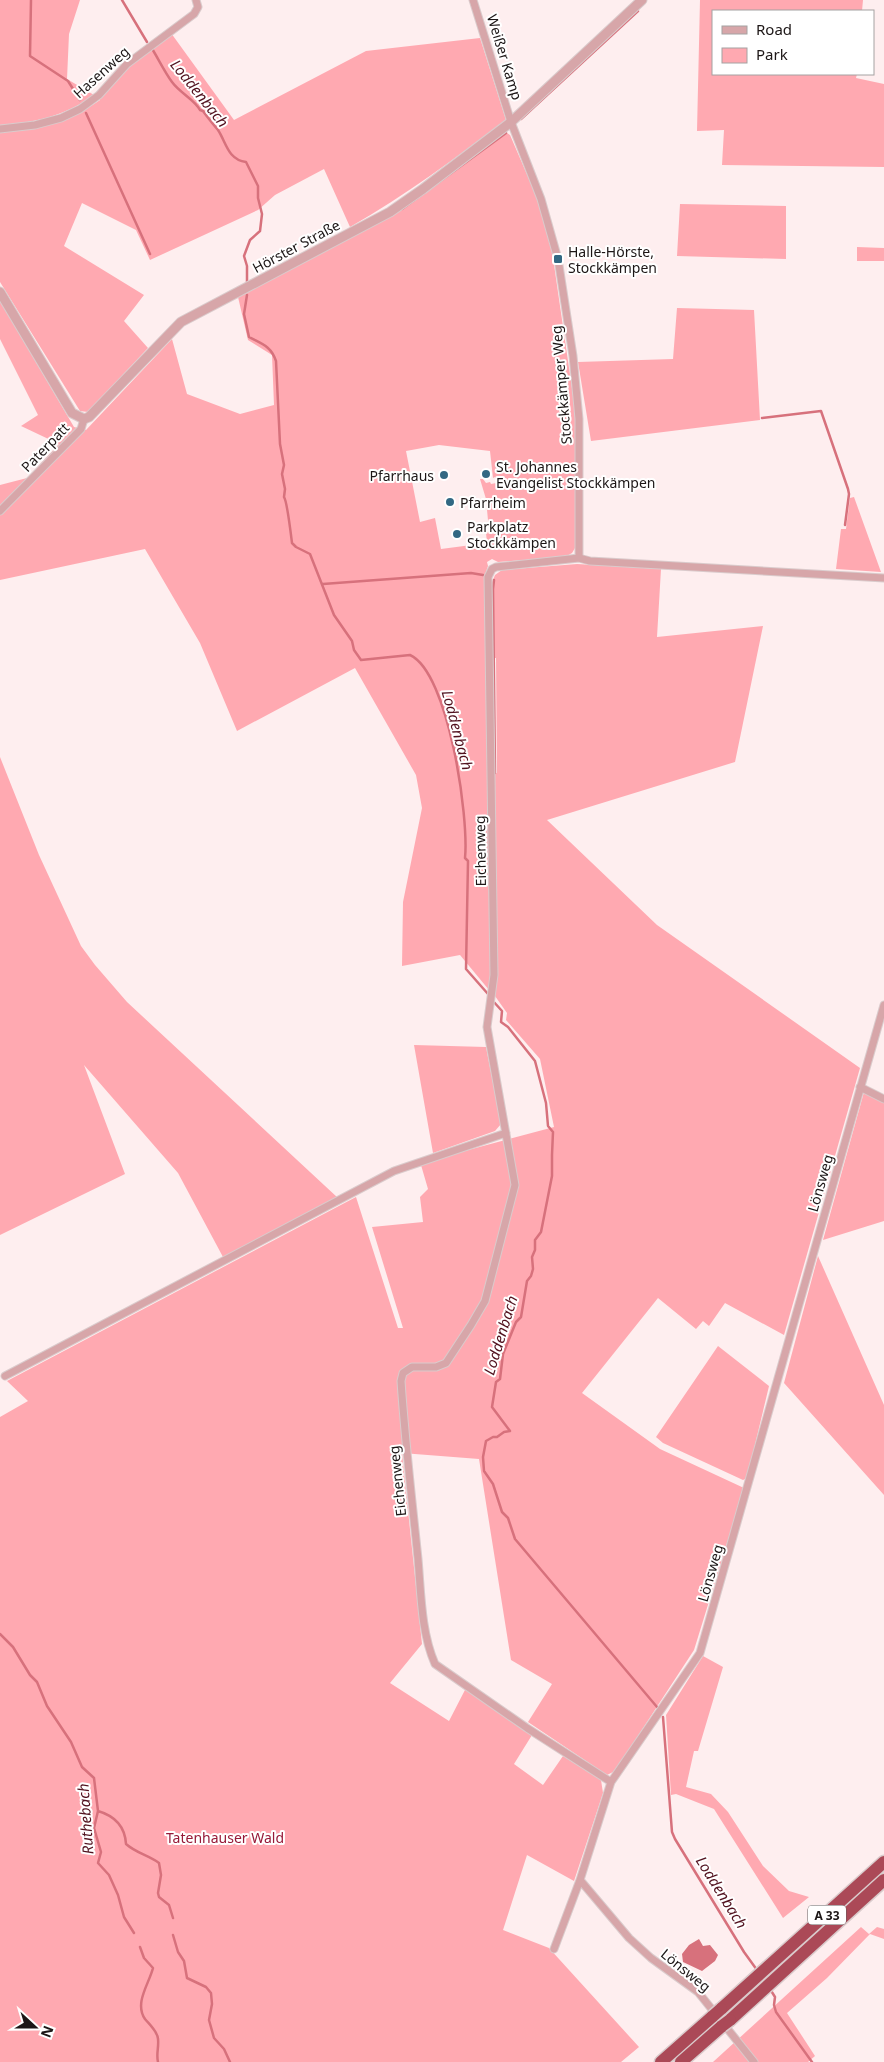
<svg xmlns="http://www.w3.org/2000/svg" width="884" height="2062" viewBox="0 0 884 2062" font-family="'Noto Sans',sans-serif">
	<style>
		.green { fill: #ffa9b1; fill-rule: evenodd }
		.water { fill: #d7717c }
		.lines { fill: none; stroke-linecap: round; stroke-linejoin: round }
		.stream { stroke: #d7717c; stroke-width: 2.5 }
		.minor-casing { stroke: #dacbcc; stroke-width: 9 }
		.tertiary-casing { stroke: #dacbcc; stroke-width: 11 }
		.motorway-casing { stroke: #dacbcc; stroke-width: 15 }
		.minor { stroke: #d7a6a9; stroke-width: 7 }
		.tertiary { stroke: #d7a6a9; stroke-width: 9 }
		.motorway { stroke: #ab4957; stroke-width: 12 }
		.motorway-bridge-casing { stroke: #dacbcc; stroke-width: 15; stroke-linecap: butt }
		.motorway-bridge { stroke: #ab4957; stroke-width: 12 }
		.poi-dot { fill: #326883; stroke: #fff; stroke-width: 2 }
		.labels { text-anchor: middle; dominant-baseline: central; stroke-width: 4; stroke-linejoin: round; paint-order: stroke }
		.shield { fill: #fff; stroke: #605c5c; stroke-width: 1 }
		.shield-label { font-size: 12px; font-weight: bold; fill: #1c1616 }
		.street-label { font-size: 14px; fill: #1c1616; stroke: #fff }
		.poi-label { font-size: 14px; fill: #1c1616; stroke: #fff; text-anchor: start }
		.park-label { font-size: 14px; fill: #961938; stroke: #fff }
		.water-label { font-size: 15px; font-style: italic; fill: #51111e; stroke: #fff }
	</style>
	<rect width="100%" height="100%" fill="#feeeef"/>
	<path class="green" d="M0,0H80L69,34L67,79L94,95C63,117 37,122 0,125Z
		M700,0H863L862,11H713V74H857L856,78L884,84V167L722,165L724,130L697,131Z
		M171,33L234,120L366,51L480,38L506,120C455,158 405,196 350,227L324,169L275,195L258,210L150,260L136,230L82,203L64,246L144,295L124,321L148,348L88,412L80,411L0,282V132C39,128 68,123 100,100V97L128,66Z
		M507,133L510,135L538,200L551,244L576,416L575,548L572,553L565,557L498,562L492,559L487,562L488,566L485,575L491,974L489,990L460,955L402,966L403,902L422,808L416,775L355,668L237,731L200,643L145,549L0,580V485L27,478L59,444L21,426L38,415L0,339V301L74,427L86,430L172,339L187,394L240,414L274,405L272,355L248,340L238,297L395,213ZM439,445L490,451L493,478L495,477L497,480L496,483L491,484L490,482L486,483L483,479H480L486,499L489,531L486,533L487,543L441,549L435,518L420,522L406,451Z
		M680,204L786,206V259L677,256Z
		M857,247L884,248V261H857Z
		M677,308L754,310L760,420L591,441L578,362L673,359Z
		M854,497L881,572L836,569L841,529H846L850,498Z
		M577,564L661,569L657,637L763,626L735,762L547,820L657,925L860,1068L784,1335L725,1303L709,1326L703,1321L696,1329L658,1298L582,1393L660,1449L744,1488L694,1650L615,1771L607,1775L528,1722L552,1684L511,1660L479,1459L402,1453L422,1644L390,1683L449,1721L466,1688L532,1735L514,1764L543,1785L563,1756L601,1780L603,1793L574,1881L527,1855L503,1930L549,1948L639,2047L621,2062H0V1417L28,1401L7,1381L356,1197L398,1328H403L372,1227L423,1222L420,1197L428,1189L421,1165L457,1153L554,1127L540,1059L506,1020L507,1013L495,996L498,967L493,774L497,773L496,658H492L491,585L495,575L502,570Z
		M0,757L39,855L81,946L95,965L127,1002L338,1198L223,1257L178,1173L84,1065L125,1174L0,1235Z
		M414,1045L486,1047L501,1124L495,1131L433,1153Z
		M864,1092L884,1102V1221L823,1240Z
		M818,1256L884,1405V1495L784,1383Z
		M718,1346L769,1386L747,1478L743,1480L663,1443L656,1437Z
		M703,1656L723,1667L698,1751H694L686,1787L711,1794L728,1812L763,1866L789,1891L809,1897L783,1918L714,1809L676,1794L671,1795L666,1715Z
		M861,1927L869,1934L877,1927L884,1929V1939L870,1934L827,1978L787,2013L815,2056L808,2062H713Z"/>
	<path class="water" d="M699,1939L703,1946L710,1945L718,1955L715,1961L702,1971L683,1962L682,1954L689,1945Z"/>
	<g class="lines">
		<path class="stream" d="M31,0L30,56L68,81L80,100
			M122,0L147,42
			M151,47C158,58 164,71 172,82C180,93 195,100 200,110L203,111C208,118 213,124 218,130C226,142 228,160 246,162L258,186V198L262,214L260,231L250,240L244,256L247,266V284
			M86,113L150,254
			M521,119L638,11
			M402,209L506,133
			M247,295L244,314L249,337C262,344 271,346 276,361L280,444L284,465L282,474L285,489L284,497C287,501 291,535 292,543L296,547L310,554L334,615L352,641L354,650L361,660L410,655C449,673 469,818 465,858L468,861L466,969L488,994
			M762,418L821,411L848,489L849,494L845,525
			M494,580L493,589L495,773
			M323,584L471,573L483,575
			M493,1001L502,1011L501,1022L508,1027L535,1061L546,1103L548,1126L553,1132L552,1155V1176L541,1232L535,1240V1250L532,1257L533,1269L531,1276L527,1281L521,1317L516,1322L503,1354L500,1379L496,1382L492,1407L510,1431L504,1432L497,1437H493L486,1441L483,1457L484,1471L493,1484L502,1512L508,1518L515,1539L657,1707
			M0,1634L13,1647L30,1675L37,1682L47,1706L71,1742L82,1767L94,1778L98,1811L94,1828L101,1852L98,1863L109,1875L118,1895L124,1917L134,1933
			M663,1717L672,1832L675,1839L744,1952L757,1970
			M98,1811C115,1816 125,1826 126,1844C136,1853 148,1855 159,1863L161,1875L158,1893L159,1897L169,1905L173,1918
			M173,1935L178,1952L184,1961L187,1978L206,1987L211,1993L212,2004L209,2020L214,2038L224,2049L230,2062
			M140,1947L144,1958L153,1968C149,1984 134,2003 145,2019C149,2024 158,2032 158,2039C159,2047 156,2054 158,2062
			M770,1989L775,1997L774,2005L776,2012L812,2062"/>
		<defs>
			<path id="minor" d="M473,0L511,122L541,199L558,259L573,356L579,419V558
				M0,129L35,125L61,118L80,109L99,95L127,64L194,14L198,7L196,0
				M0,511L81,429L84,419
				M860,1087L884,1099
				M5,1376L394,1171L506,1133
				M611,1782L527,1728L435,1664C421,1632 421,1593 418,1559C412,1500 405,1441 401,1381L403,1373L412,1367H436L446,1363L471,1325L485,1301L515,1185L487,1027L494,975L488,577L492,569L496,567L579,558L590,561L884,578
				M580,1880L629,1938L651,1958L698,1992L754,2062
				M554,1949L580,1880L611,1782L700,1653L884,1005"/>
			<path id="tertiary" d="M0,292L72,413L84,419L89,417L181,322L390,212L423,189L511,122L642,0"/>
			<path id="motorway" d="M721,2009L884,1862
				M730,2020L884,1880
				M661,2062L713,2016
				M681,2062L722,2026"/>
		</defs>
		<use href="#minor" class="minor-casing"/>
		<use href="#tertiary" class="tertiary-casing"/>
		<use href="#motorway" class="motorway-casing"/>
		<use href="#minor" class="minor"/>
		<use href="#tertiary" class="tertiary"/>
		<use href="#motorway" class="motorway"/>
		<defs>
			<path id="motorway-bridge" d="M713,2016L721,2009
				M722,2026L730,2020"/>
		</defs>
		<use href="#motorway-bridge" class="motorway-bridge-casing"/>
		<use href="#motorway-bridge" class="motorway-bridge"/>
	</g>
	<g class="poi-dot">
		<rect x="553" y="254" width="10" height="10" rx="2.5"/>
		<circle cx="486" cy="474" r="5"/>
		<circle cx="444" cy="475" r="5"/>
		<circle cx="450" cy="502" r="5"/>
		<circle cx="457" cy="534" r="5"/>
	</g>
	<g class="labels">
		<rect class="shield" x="808" y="1905.5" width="38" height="19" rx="4"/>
		<g class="shield-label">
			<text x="827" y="1915">A 33</text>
		</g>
		<g class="street-label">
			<text transform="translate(505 57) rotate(73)">Weißer Kamp</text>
			<text transform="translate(101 72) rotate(-42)">Hasenweg</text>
			<text transform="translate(296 246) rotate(-28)">Hörster Straße</text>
			<text transform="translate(561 385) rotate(-95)">Stockkämper Weg</text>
			<text transform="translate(45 447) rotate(-46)">Paterpatt</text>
			<text transform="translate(480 851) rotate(-91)">Eichenweg</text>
			<text transform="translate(820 1183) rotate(-74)">Lönsweg</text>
			<text transform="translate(397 1481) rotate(-96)">Eichenweg</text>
			<text transform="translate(710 1573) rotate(-74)">Lönsweg</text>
			<text transform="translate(686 1970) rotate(39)">Lönsweg</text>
		</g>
		<g class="poi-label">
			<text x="568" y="251">Halle-Hörste,<tspan x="568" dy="16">Stockkämpen</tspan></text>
			<text x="496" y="466">St. Johannes<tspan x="496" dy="16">Evangelist Stockkämpen</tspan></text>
			<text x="434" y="475" text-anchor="end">Pfarrhaus</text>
			<text x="460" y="502">Pfarrheim</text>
			<text x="467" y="526">Parkplatz<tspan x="467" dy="16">Stockkämpen</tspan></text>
		</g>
		<g class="park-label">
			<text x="225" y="1837">Tatenhauser Wald</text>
		</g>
		<g class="water-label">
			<text transform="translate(200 93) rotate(51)">Loddenbach</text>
			<text transform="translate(458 730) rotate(75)">Loddenbach</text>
			<text transform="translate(500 1335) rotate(-73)">Loddenbach</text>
			<text transform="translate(85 1819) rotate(-94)">Ruthebach</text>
			<text transform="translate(722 1892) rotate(58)">Loddenbach</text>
		</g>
	</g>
	<rect x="712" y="10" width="162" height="65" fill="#ffffff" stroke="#a4a2a2"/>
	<rect x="722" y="26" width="25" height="8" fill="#d7a6a9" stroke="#a4a2a2"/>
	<text x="756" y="35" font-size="15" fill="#1c1616">Road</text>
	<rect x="722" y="48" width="25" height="15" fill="#ffa9b1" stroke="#a4a2a2"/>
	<text x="756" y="60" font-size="15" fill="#1c1616">Park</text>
	<g transform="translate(35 2027) rotate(111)" stroke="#ffffff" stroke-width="4" paint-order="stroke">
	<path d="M0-4L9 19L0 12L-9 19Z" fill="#1c1616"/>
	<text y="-8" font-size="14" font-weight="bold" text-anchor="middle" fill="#1c1616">N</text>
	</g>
</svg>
